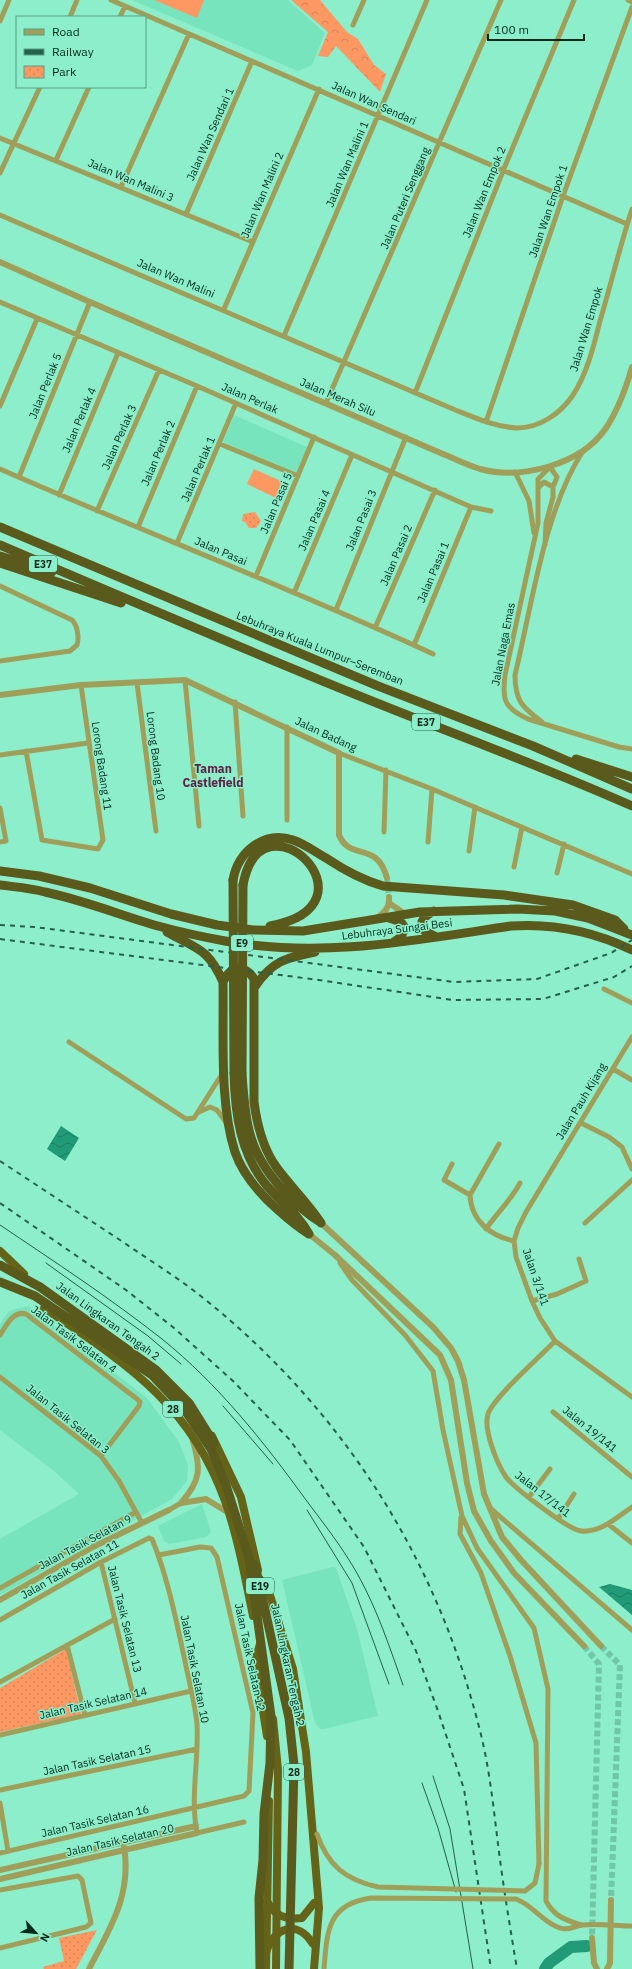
<svg xmlns="http://www.w3.org/2000/svg" width="632" height="1969" viewBox="0 0 632 1969" font-family="'IBM Plex Sans',sans-serif">
	<style>
		.built { fill: #78e4be }
		.forest { fill: url(#forest-crowns) }
		.park { fill: url(#park-dots) }
		.garden { fill: #fd9862 }
		.water { fill: url(#water-waves) }
		.lines { fill: none; stroke-linecap: round; stroke-linejoin: round }
		.river { stroke: #219a77; stroke-width: 12 }
		.tertiary-tunnel { stroke: #70c7a7; stroke-width: 6; stroke-dasharray: 6 3; stroke-linecap: butt }
		.minor { stroke: #a09f5a; stroke-width: 5 }
		.tertiary { stroke: #a09f5a; stroke-width: 6 }
		.trunk { stroke: #656318; stroke-width: 8 }
		.motorway { stroke: #5b5a1d; stroke-width: 9 }
		.tram { stroke: #265f4b; stroke-width: 1 }
		.rail { stroke: #265f4b; stroke-width: 2; stroke-dasharray: 5 5; stroke-linecap: butt }
		.minor-bridge { stroke: #a09f5a; stroke-width: 5 }
		.trunk-bridge { stroke: #656318; stroke-width: 8 }
		.motorway-bridge { stroke: #5b5a1d; stroke-width: 9 }
		.labels { text-anchor: middle; dominant-baseline: central; stroke-width: 3; stroke-linejoin: round; paint-order: stroke }
		.shield { fill: #8ceeca; stroke: #2a6551; stroke-width: 1 }
		.shield-label { font-size: 10px; font-weight: bold; fill: #002a1d }
		.street-label { font-size: 11px; fill: #002a1d; stroke: #8ceeca }
		.neighbourhood-label { font-size: 12px; font-weight: bold; fill: #5e2043; stroke: #8ceeca }
	</style>
	<defs>
		<pattern id="forest-crowns" width="20" height="18" patternUnits="userSpaceOnUse"><rect width="20" height="18" fill="#fd9862"/><path d="M2 6a3 3 0 1 1 6 0M12 15a3 3 0 1 1 6 0" fill="none" stroke="#d78355"/></pattern>
		<pattern id="park-dots" width="8" height="8" patternUnits="userSpaceOnUse"><rect width="8" height="8" fill="#fd9862"/><path d="M2 2h.1M6 6h.1" fill="none" stroke="#d78355" stroke-width="1.8" stroke-linecap="round"/></pattern>
		<pattern id="water-waves" width="16" height="10" patternUnits="userSpaceOnUse"><rect width="16" height="10" fill="#219a77"/><path d="M0 5q4-4 8 0t8 0" fill="none" stroke="#1a7e61"/></pattern>
	</defs>
	<rect width="100%" height="100%" fill="#8ceeca"/>
	<path class="built" d="M132,0H288L325,33L312,65L298,71Z
		M234,415L307,447L297,473L223,442Z
		M28,1306L147,1398L179,1442L188,1465L187,1481L172,1499L0,1595V1539L79,1494L54,1471L0,1430V1324L9,1311Z
		M202,1504L211,1532L206,1537L169,1544L164,1541L158,1526Z
		M333,1567L336,1568L357,1629L378,1716L324,1729H320L315,1723L282,1580Z"/>
	<path class="forest" d="M291,0H320L347,32L358,39L374,65L386,74L380,92L336,46L328,57L318,56L328,32Z"/>
	<path class="park" d="M255,512L261,521L256,528H249L245,522L242,521L243,514Z
		M66,1649L81,1714L0,1732V1688Z
		M97,1930L76,1969H44L43,1967L64,1961L59,1938Z"/>
	<path class="garden" d="M154,0H204L197,18Z
		M254,469L283,482L276,498L247,484Z"/>
	<path class="water" d="M61,1126L79,1138L65,1161L47,1149Z
		M610,1584L632,1590V1615L599,1587Z"/>
	<g class="lines">
		<path class="river" d="M545,1969L549,1963L571,1947L587,1946"/>
		<path class="tertiary-tunnel" d="M387,878L389,897
			M584,1646L599,1664L592,1938
			M601,1646L620,1665L611,1900"/>
		<path class="minor" d="M111,0L627,224
			M628,0L632,2
			M70,17L77,0
			M120,17L125,6
			M0,21L9,0
			M353,25L364,0
			M0,138L253,242
			M56,160L89,87
			M0,173L40,87
			M121,187L189,34
			M186,214L252,61
			M0,215L453,409C473,417 495,427 517,428C540,428 561,413 573,395C587,374 594,345 600,321C611,284 620,246 632,209
			M0,302L197,386L471,507L491,511
			M224,309L319,89
			M284,336L427,0
			M415,393L503,171L574,0
			M326,403L501,0
			M0,406L37,319
			M486,422L563,196L632,7
			M220,444L298,476
			M0,469C144,532 291,588 433,654
			M515,472L529,501L534,533
			M19,477L90,302
			M538,488V479L550,467L557,477L553,487
			M59,495L118,353
			M97,511L159,370
			M138,527L197,386
			M177,543L236,403
			M545,545L546,523L553,497V487L544,482L538,488V523L505,675C502,700 504,708 528,719L619,747L632,749
			M256,576L314,437
			M0,586L72,620C78,626 79,638 77,645L70,651L0,661
			M294,593L352,455
			M336,610L406,437
			M375,628L435,490
			M414,645L471,507
			M185,680L199,826
			M137,683L156,831
			M235,702L243,816
			M542,722C522,707 515,701 515,675C532,605 544,511 583,451
			M287,727V820
			M26,751L42,840L98,849L103,840L81,685
			M339,753L432,789L632,874
			M0,755L88,743
			M0,808L6,841L0,842
			M384,832L386,770
			M428,842L432,789
			M469,851L475,807
			M514,867L522,827
			M557,873L564,844
			M604,989L632,1003
			M632,1037L526,1212L518,1228L514,1241L516,1257L532,1301L540,1318L555,1341L632,1397
			M69,1042L186,1119L194,1118L222,1074
			M613,1069L632,1080
			M199,1112L210,1107L217,1110L225,1121
			M581,1123L609,1137L622,1147L632,1169
			M499,1144L470,1195C471,1221 491,1236 514,1241
			M452,1164L444,1180L470,1195
			M585,1223L632,1180
			M486,1229C497,1213 511,1200 520,1183
			M340,1263L352,1280L405,1335L433,1371L443,1430L462,1516L477,1548L534,1628L548,1689L546,1901C554,1916 565,1920 581,1925
			M532,1301L557,1294L586,1281L579,1259
			M0,1335C6,1326 13,1310 26,1314L137,1399L140,1402L139,1406L101,1456
			M555,1341C541,1356 493,1398 488,1414C483,1429 497,1464 506,1477C514,1488 569,1530 581,1531C601,1533 617,1517 632,1507
			M0,1377L101,1456L119,1481L142,1523
			M553,1412L632,1477
			M529,1497L550,1469
			M490,1508L632,1630
			M169,1510L181,1503
			M461,1517L460,1534L481,1573L510,1656L536,1743L539,1864
			M558,1519L574,1494
			M608,1524L632,1543
			M101,1562L135,1703
			M0,1588L136,1512
			M0,1620L101,1562L149,1538L152,1539C168,1578 176,1620 185,1661C189,1682 195,1703 197,1724C199,1760 190,1797 197,1833L244,1822
			M67,1645L85,1715
			M0,1682L115,1619
			M0,1735L191,1691
			M0,1790L197,1749
			M0,1803L8,1851
			M0,1853L244,1796L249,1791L253,1713L217,1557L211,1548L200,1547L159,1555
			M0,1890L78,1876L82,1880L91,1923L86,1927L0,1948"/>
		<path class="tertiary" d="M0,262L90,302L443,454C455,459 467,465 480,469C521,480 581,465 606,428C618,410 626,388 632,367
			M0,695L81,685L185,680L339,753V835C350,862 377,840 387,878
			M389,903L405,914
			M377,918C385,912 390,907 389,897
			M321,1223L433,1327L451,1348L458,1361L464,1380L484,1494L502,1537L521,1560L601,1646
			M309,1234L335,1255L440,1355L451,1380L467,1483L474,1511L491,1541L514,1573L584,1646
			M181,1503C201,1480 201,1469 193,1441
			M181,1503L206,1499L229,1513
			M0,1600L93,1547L169,1510
			M0,1870L196,1826
			M0,1879L197,1833
			M592,1938L594,1963L597,1969
			M89,1969C110,1928 132,1895 124,1847
			M607,1969L610,1963L611,1900"/>
		<path class="trunk" d="M0,1251L24,1274
			M44,1308C125,1363 190,1403 225,1501C238,1538 245,1577 253,1616
			M212,1436L241,1497L258,1570
			M259,1578L269,1592L293,1669L306,1752L319,1908L314,1969
			M260,1644L255,1661L267,1736
			M273,1719L278,1770L276,1969
			M266,1969L269,1801"/>
		<path class="motorway" d="M0,527L378,686L533,746L632,789
			M0,545C117,595 234,645 352,693C445,731 540,765 632,806
			M0,556L52,572
			M0,563L121,603
			M576,759L632,777
			M0,871L39,876L90,888L171,914L217,925L253,930L303,931L420,912L518,909L555,911L588,918L632,935
			M233,880C238,852 264,830 293,840C305,844 315,852 326,858C344,870 362,880 383,886L504,895L573,905L615,920L624,929
			M0,885C15,887 30,888 45,892C83,900 120,915 158,926C180,932 203,937 225,941C321,959 416,940 511,926C554,923 593,931 632,950
			M243,885C261,786 385,905 270,926
			M434,911C427,915 418,920 423,930L436,937
			M389,918L401,922L405,928L401,937L394,942
			M167,932C197,949 208,948 223,982
			M254,988C272,961 285,958 315,952
			M234,1073C235,1113 240,1154 267,1186C281,1202 299,1215 309,1234
			M242,1073C245,1125 249,1156 287,1194C297,1205 307,1214 320,1222
			M309,1234C297,1227 288,1219 278,1210C260,1194 243,1175 235,1152C219,1102 224,1035 223,982C230,966 245,964 254,979V1102C257,1125 263,1149 277,1168C291,1187 308,1203 321,1223
			M0,1265L40,1287"/>
		<path class="tram" d="M0,1225C55,1262 110,1298 162,1339C218,1384 264,1442 306,1500C324,1524 343,1548 358,1575C377,1609 390,1648 403,1685
			M46,1263L148,1336L181,1364
			M223,1406L273,1464
			M307,1510L352,1583L389,1684
			M433,1776L450,1829L473,1969
			M422,1783L438,1828L456,1892"/>
		<path class="rail" d="M0,925L35,927L454,982L537,979L611,953L632,940
			M0,939L319,980L453,1000L543,999L614,977L632,966
			M0,1161C41,1188 82,1215 123,1242C149,1260 177,1277 202,1297C340,1407 434,1553 478,1723C489,1763 493,1804 498,1844C503,1885 510,1927 517,1969
			M0,1203L126,1290L174,1328L233,1381L290,1440L364,1547L416,1651L438,1711L464,1789L491,1969"/>
		<path class="minor-bridge" d="M317,1834C328,1866 346,1880 378,1887L525,1891L535,1883L539,1864
			M324,1969C327,1932 327,1904 371,1898L516,1899C533,1905 543,1923 560,1928C568,1931 574,1926 582,1925C598,1923 616,1926 632,1926"/>
		<path class="trunk-bridge" d="M267,1901C274,1916 286,1920 302,1918L314,1903
			M266,1953C273,1927 298,1919 313,1944"/>
		<path class="motorway-bridge" d="M233,880L234,1073
			M242,1073L243,885
			M0,1282L35,1296L152,1375L184,1409L211,1449L226,1485L249,1558L271,1716L270,1763L264,1814L263,1860L259,1898L260,1969
			M40,1287L156,1370L189,1403L214,1443
			M255,1565L289,1718L294,1765L289,1969"/>
	</g>
	<g class="labels">
		<g class="shield">
			<rect x="29" y="556" width="28" height="16" rx="3"/>
			<rect x="412" y="714" width="28" height="16" rx="3"/>
			<rect x="231" y="935" width="22" height="16" rx="3"/>
			<rect x="163" y="1401" width="20" height="16" rx="3"/>
			<rect x="246" y="1578" width="28" height="16" rx="3"/>
			<rect x="284" y="1764" width="20" height="16" rx="3"/>
		</g>
		<g class="shield-label">
			<text x="43" y="564">E37</text>
			<text x="426" y="722">E37</text>
			<text x="242" y="943">E9</text>
			<text x="173" y="1409">28</text>
			<text x="260" y="1586">E19</text>
			<text x="294" y="1772">28</text>
		</g>
		<g class="street-label">
			<text transform="translate(374 103) rotate(24)">Jalan Wan Sendari</text>
			<text transform="translate(210 134) rotate(-66)">Jalan Wan Sendari 1</text>
			<text transform="translate(347 164) rotate(-67)">Jalan Wan Malini 1</text>
			<text transform="translate(131 180) rotate(23)">Jalan Wan Malini 3</text>
			<text transform="translate(484 192) rotate(-68)">Jalan Wan Empok 2</text>
			<text transform="translate(262 195) rotate(-67)">Jalan Wan Malini 2</text>
			<text transform="translate(405 198) rotate(-67)">Jalan Puteri Senggang</text>
			<text transform="translate(548 211) rotate(-71)">Jalan Wan Empok 1</text>
			<text transform="translate(176 278) rotate(23)">Jalan Wan Malini</text>
			<text transform="translate(586 329) rotate(-73)">Jalan Wan Empok</text>
			<text transform="translate(45 386) rotate(-68)">Jalan Perlak 5</text>
			<text transform="translate(338 397) rotate(23)">Jalan Merah Silu</text>
			<text transform="translate(250 398) rotate(24)">Jalan Perlak</text>
			<text transform="translate(79 420) rotate(-67)">Jalan Perlak 4</text>
			<text transform="translate(119 437) rotate(-66)">Jalan Perlak 3</text>
			<text transform="translate(158 453) rotate(-67)">Jalan Perlak 2</text>
			<text transform="translate(198 469) rotate(-67)">Jalan Perlak 1</text>
			<text transform="translate(276 503) rotate(-67)">Jalan Pasai 5</text>
			<text transform="translate(314 520) rotate(-67)">Jalan Pasai 4</text>
			<text transform="translate(361 520) rotate(-68)">Jalan Pasai 3</text>
			<text transform="translate(221 551) rotate(23)">Jalan Pasai</text>
			<text transform="translate(396 555) rotate(-67)">Jalan Pasai 2</text>
			<text transform="translate(433 572) rotate(-67)">Jalan Pasai 1</text>
			<text transform="translate(503 644) rotate(-79)">Jalan Naga Emas</text>
			<text transform="translate(320 648) rotate(22)">Lebuhraya Kuala Lumpur–Seremban</text>
			<text transform="translate(326 734) rotate(25)">Jalan Badang</text>
			<text transform="translate(156 756) rotate(83)">Lorong Badang 10</text>
			<text transform="translate(102 766) rotate(82)">Lorong Badang 11</text>
			<text transform="translate(397 929) rotate(-7)">Lebuhraya Sungai Besi</text>
			<text transform="translate(581 1101) rotate(-59)">Jalan Pauh Kijang</text>
			<text transform="translate(536 1277) rotate(71)">Jalan 3/141</text>
			<text transform="translate(108 1321) rotate(36)">Jalan Lingkaran Tengah 2</text>
			<text transform="translate(74 1339) rotate(37)">Jalan Tasik Selatan 4</text>
			<text transform="translate(68 1419) rotate(39)">Jalan Tasik Selatan 3</text>
			<text transform="translate(590 1429) rotate(39)">Jalan 19/141</text>
			<text transform="translate(543 1494) rotate(38)">Jalan 17/141</text>
			<text transform="translate(85 1542) rotate(-28)">Jalan Tasik Selatan 9</text>
			<text transform="translate(70 1569) rotate(-29)">Jalan Tasik Selatan 11</text>
			<text transform="translate(125 1619) rotate(76)">Jalan Tasik Selatan 13</text>
			<text transform="translate(250 1657) rotate(78)">Jalan Tasik Selatan 12</text>
			<text transform="translate(288 1665) rotate(78)">Jalan Lingkaran Tengah 2</text>
			<text transform="translate(195 1669) rotate(79)">Jalan Tasik Selatan 10</text>
			<text transform="translate(93 1703) rotate(-13)">Jalan Tasik Selatan 14</text>
			<text transform="translate(97 1760) rotate(-12)">Jalan Tasik Selatan 15</text>
			<text transform="translate(95 1821) rotate(-13)">Jalan Tasik Selatan 16</text>
			<text transform="translate(120 1840) rotate(-13)">Jalan Tasik Selatan 20</text>
		</g>
		<g class="neighbourhood-label">
			<text x="213" y="768">Taman<tspan x="213" dy="14">Castlefield</tspan></text>
		</g>
	</g>
	<rect x="16" y="16" width="130" height="72" fill="#8ceeca" stroke="#54a085"/>
	<rect x="24" y="29" width="20" height="6" fill="#a09f5a" stroke="#54a085"/>
	<text x="52" y="36" font-size="12" fill="#002a1d">Road</text>
	<rect x="24" y="49" width="20" height="6" fill="#265f4b" stroke="#54a085"/>
	<text x="52" y="56" font-size="12" fill="#002a1d">Railway</text>
	<rect x="24" y="66" width="20" height="12" fill="url(#park-dots)" stroke="#54a085"/>
	<text x="52" y="76" font-size="12" fill="#002a1d">Park</text>
	<g transform="translate(36 1933) rotate(117)" stroke="#8ceeca" stroke-width="3" paint-order="stroke">
	<path d="M0-3L7 15L0 10L-7 15Z" fill="#002a1d"/>
	<text y="-6" font-size="11" font-weight="bold" text-anchor="middle" fill="#002a1d">N</text>
	</g>
	<path d="M488 34v6h96v-6" fill="none" stroke="#002a1d" stroke-width="2"/>
	<text x="494" y="34" font-size="12" fill="#002a1d" stroke="#8ceeca" stroke-width="3" paint-order="stroke">100 m</text>
</svg>
